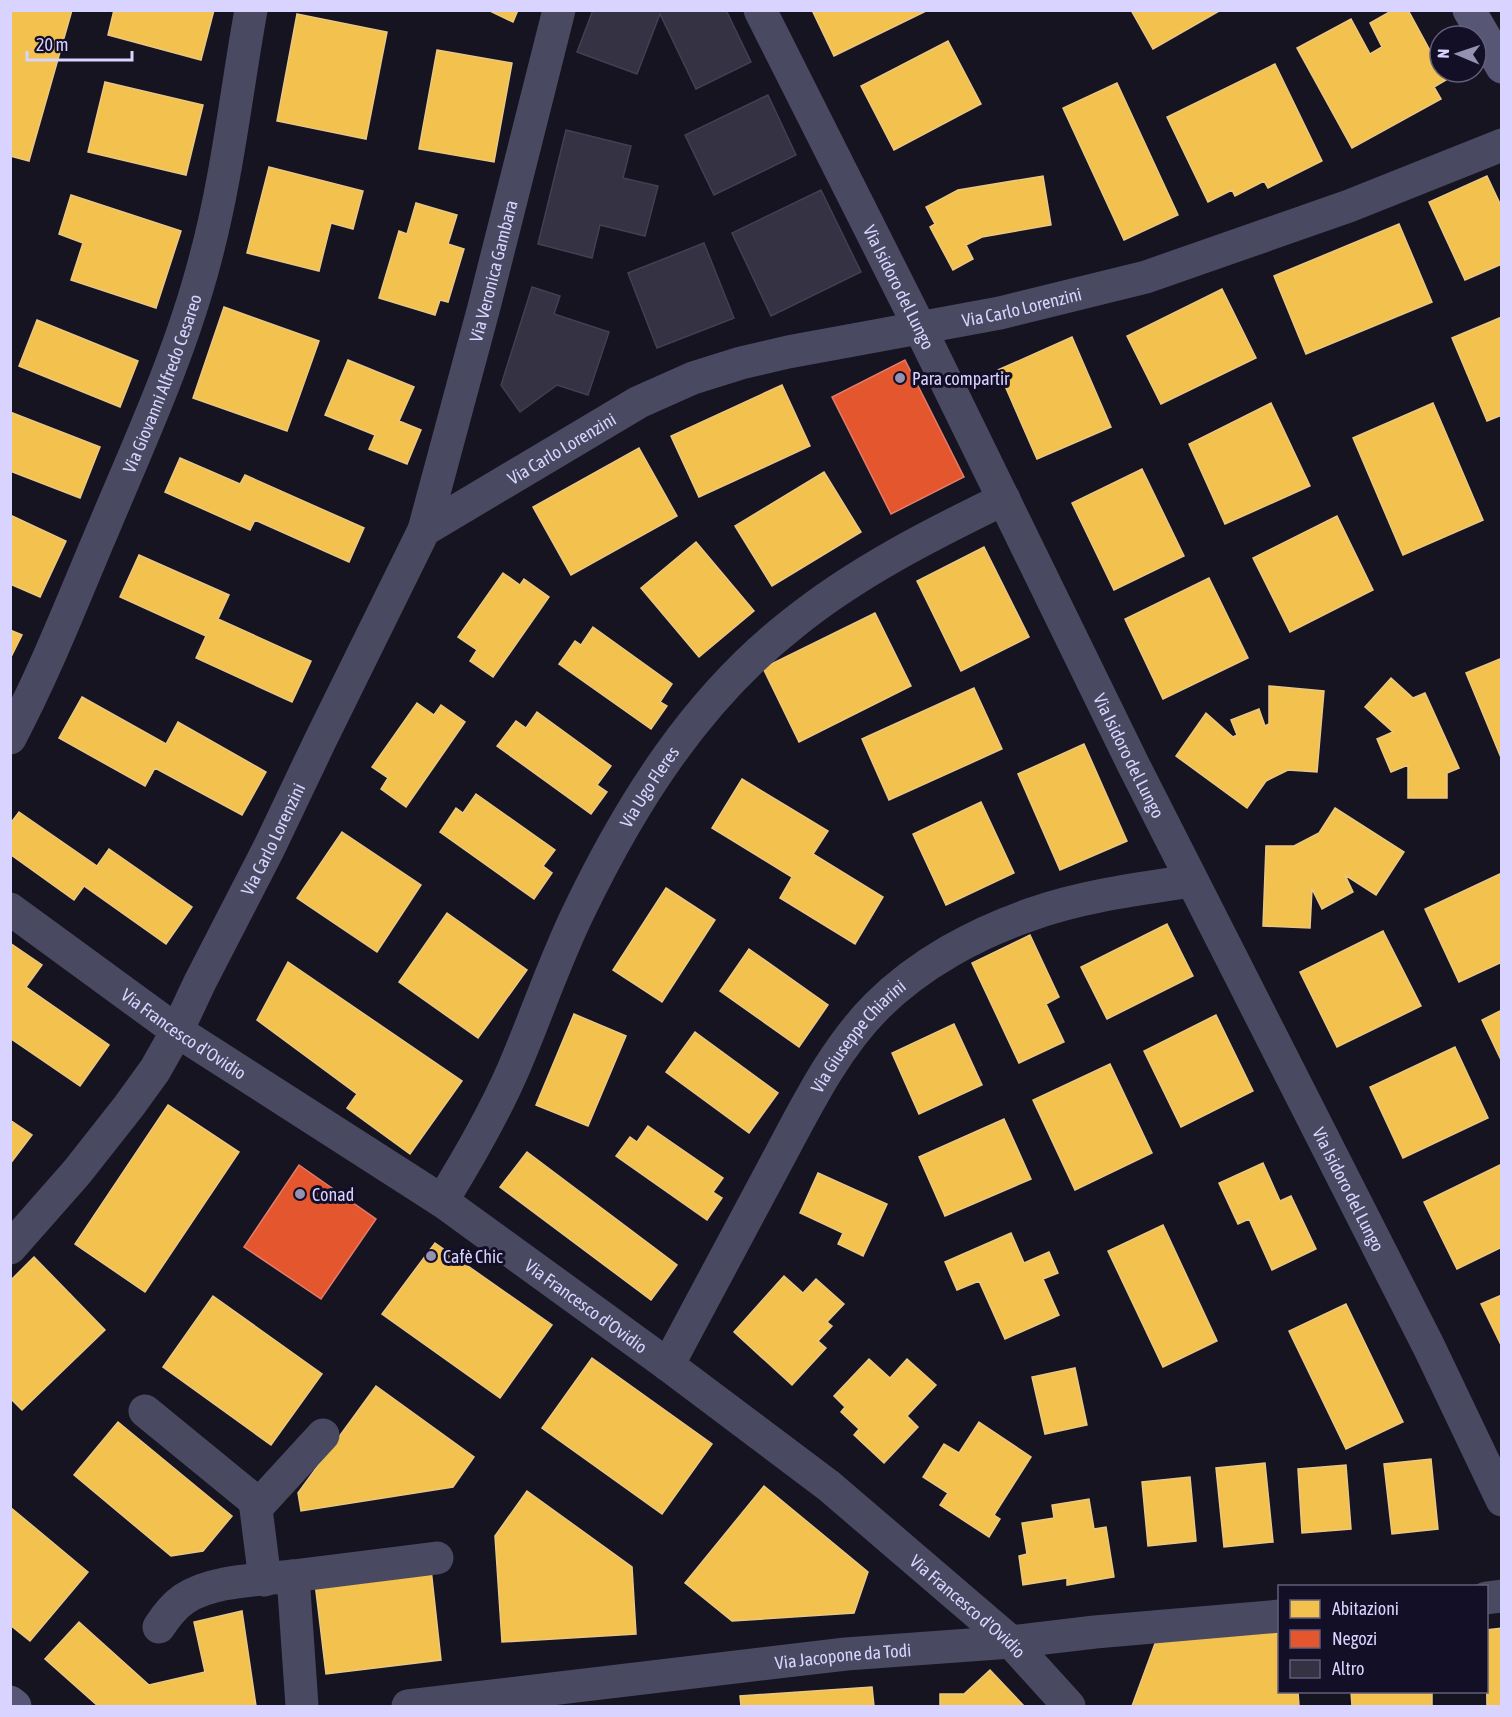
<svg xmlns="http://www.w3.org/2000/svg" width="1512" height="1717" viewBox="0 0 1512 1717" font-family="'Asap Condensed',sans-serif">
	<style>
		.homes { fill: #f2c14e; stroke: #eac783; stroke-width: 1.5 }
		.shops { fill: #e4572e; stroke: #e17c6d; stroke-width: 1.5 }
		.building { fill: #343243; stroke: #433f54; stroke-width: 1.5 }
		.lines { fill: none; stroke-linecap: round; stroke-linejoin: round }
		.street { stroke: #4a4962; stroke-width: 33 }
		.secondary { stroke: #575674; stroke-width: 33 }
		.poi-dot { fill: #9591b1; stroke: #130f26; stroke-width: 2 }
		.labels { text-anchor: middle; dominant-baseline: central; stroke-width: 6; stroke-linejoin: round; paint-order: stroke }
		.street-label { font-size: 18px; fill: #d9d4ff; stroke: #130f26 }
		.poi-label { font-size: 18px; fill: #d9d4ff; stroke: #130f26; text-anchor: start }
	</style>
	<rect width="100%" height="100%" fill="#161421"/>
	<path class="homes" d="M10,10H72L29,161L10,156Z
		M114,10H214L201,60L108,35Z
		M488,10H518L513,22Z
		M812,10H928L834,56Z
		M1131,10H1221L1153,49Z
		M1393,10H1408L1446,80L1434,87L1441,99L1352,148L1297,48L1351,19L1370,54L1382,47L1370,23Z
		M297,14L387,32L366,139L277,121Z
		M948,41L981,104L894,150L861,86Z
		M437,50L512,63L494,162L419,149Z
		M1275,64L1322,161L1268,188L1264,181L1235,196L1232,190L1208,202L1167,117Z
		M105,82L203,105L186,175L88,152Z
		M1117,83L1178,215L1124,240L1063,108Z
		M269,167L363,191L353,229L331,223L319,271L247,253Z
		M1043,176L1051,225L982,237L966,245L973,259L953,270L930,227L935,224L926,207L958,190Z
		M1487,176L1502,208V264L1465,280L1429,202Z
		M71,195L181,231L156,308L71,280L83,243L59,234Z
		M416,203L457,215L448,244L464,249L448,302L440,300L435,315L379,298L399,231L407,234Z
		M1399,224L1432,302L1306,354L1274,276Z
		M1222,289L1256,358L1161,404L1127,336Z
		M224,307L319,341L287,431L193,398Z
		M1502,317V415L1487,421L1452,338Z
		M37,320L138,361L120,407L19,366Z
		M1072,337L1111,427L1037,459L998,370Z
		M348,360L414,387L399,421L421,430L407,464L369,449L375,435L325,415Z
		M782,385L810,446L699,497L671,436Z
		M1271,403L1310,486L1225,524L1189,444Z
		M1433,403L1483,520L1403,555L1353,438Z
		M10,412L100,447L80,498L10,471Z
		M639,448L677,516L571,575L533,507Z
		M180,458L240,484L245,475L364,528L349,562L255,520L250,530L165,492Z
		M1142,469L1184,556L1114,590L1072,503Z
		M824,472L861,532L772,586L735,526Z
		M10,515L66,541L40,597L10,584Z
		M1337,516L1373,590L1290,632L1253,558Z
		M696,542L754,611L699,657L641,588Z
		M984,547L1029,637L961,671L917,581Z
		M139,555L229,595L218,619L311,661L292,702L196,658L206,636L120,597Z
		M503,573L520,585L524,579L549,597L493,677L470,661L477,650L458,637Z
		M1209,578L1248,658L1163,699L1125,619Z
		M875,613L911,686L799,742L763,668Z
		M593,627L672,684L660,702L667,706L651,729L559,664L575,641L581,645Z
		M10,630L22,635L10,659Z
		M1502,658V760L1466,673Z
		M1391,678L1413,698L1425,693L1459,768L1447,773V798H1408V765L1391,772L1377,739L1393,732L1365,707Z
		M1269,686L1324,691L1317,772L1288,770L1266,781L1247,808L1176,756L1206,713L1233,737L1237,735L1231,720L1259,709L1265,726L1269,724Z
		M974,688L1002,749L889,800L862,739Z
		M82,697L166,744L178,722L266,772L242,815L155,768L145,786L59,738Z
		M417,703L434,715L441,705L465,722L406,807L381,789L388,778L372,767Z
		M537,712L611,766L597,785L607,792L591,814L497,746L516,721L526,728Z
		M1084,744L1127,841L1060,870L1018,774Z
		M742,779L828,831L813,854L883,897L855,944L780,898L792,877L712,828Z
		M476,794L555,850L543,866L552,873L534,899L440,832L456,808L463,813Z
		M981,802L1014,873L946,905L913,834Z
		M1335,808L1404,852L1376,895L1345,875L1353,892L1322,909L1312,889L1310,928L1263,926L1266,846H1294L1319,833Z
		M19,812L97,866L109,849L192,907L166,944L84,886L74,900L10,854V824Z
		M342,832L421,885L377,952L297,898Z
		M1502,873V962L1459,982L1425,909Z
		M666,888L715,920L662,1002L613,970Z
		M447,913L527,970L478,1038L399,982Z
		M1167,924L1193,976L1107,1019L1081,967Z
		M1383,931L1421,1006L1337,1047L1300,972Z
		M1030,935L1059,997L1046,1004L1064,1042L1019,1063L972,963Z
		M10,943L42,965L26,987L109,1045L80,1086L10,1038Z
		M749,949L828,1005L799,1047L720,991Z
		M288,962L462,1081L410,1154L347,1108L357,1094L257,1020Z
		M1502,1010V1062L1482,1020Z
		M574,1014L626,1036L588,1126L536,1105Z
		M1216,1015L1253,1091L1181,1127L1144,1051Z
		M954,1024L982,1085L919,1114L892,1053Z
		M695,1032L778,1093L749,1133L666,1072Z
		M1455,1047L1488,1118L1403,1158L1370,1087Z
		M1110,1064L1152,1153L1075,1190L1033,1100Z
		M168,1105L239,1152L145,1292L75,1244Z
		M1004,1119L1031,1179L945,1216L919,1157Z
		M10,1120L32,1135L10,1164Z
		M648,1126L723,1178L713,1192L722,1198L707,1220L616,1156L630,1137L637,1142Z
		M527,1152L677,1265L651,1300L500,1187Z
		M1263,1163L1280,1201L1291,1196L1316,1249L1272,1270L1249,1219L1238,1224L1219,1183Z
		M1502,1164V1247L1457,1269L1424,1202Z
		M818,1173L887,1204L863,1256L838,1244L843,1233L800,1213Z
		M1163,1225L1217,1341L1163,1367L1108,1251Z
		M1011,1233L1024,1263L1049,1252L1058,1273L1043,1279L1059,1315L1005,1339L979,1281L957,1290L945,1262Z
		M435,1243L552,1325L500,1398L382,1314Z
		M34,1257L105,1330L22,1410L10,1398V1281Z
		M784,1276L803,1293L816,1279L844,1304L827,1322L832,1326L818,1341L826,1348L792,1385L734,1332Z
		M1502,1295V1347L1481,1304Z
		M213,1296L322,1374L271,1445L163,1367Z
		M1346,1304L1403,1422L1346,1449L1289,1331Z
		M592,1358L712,1444L662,1514L542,1428Z
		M869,1359L890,1378L907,1359L936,1385L907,1416L918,1427L884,1463L854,1435L859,1429L841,1412L845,1407L834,1396Z
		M1075,1368L1087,1425L1045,1434L1032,1377Z
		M376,1386L474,1457L453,1487L301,1511L298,1493Z
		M118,1422L232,1516L203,1551L171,1556L74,1475Z
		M979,1422L1031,1457L994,1515L1000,1519L989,1537L940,1505L948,1493L923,1477L944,1444L959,1453Z
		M1431,1459L1438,1529L1392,1534L1384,1464Z
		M1265,1463L1273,1542L1224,1547L1216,1468Z
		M1346,1465L1351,1529L1302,1533L1298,1469Z
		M1190,1477L1196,1541L1148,1546L1142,1482Z
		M764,1486L868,1572L854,1613L732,1621L685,1583Z
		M527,1491L632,1567L636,1634L502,1642L495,1536Z
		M1089,1499L1094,1529L1106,1527L1114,1577L1067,1585V1578L1023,1585L1019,1556L1027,1554L1022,1523L1054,1518L1052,1505Z
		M10,1507L88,1572L30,1641L10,1625Z
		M431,1569L441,1660L326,1674L315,1583Z
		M242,1611L256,1706H98L45,1659L79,1622L149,1685L205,1672L194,1622Z
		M1502,1628V1706H1487L1486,1630Z
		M1280,1630V1692H1298L1299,1706H1132L1156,1641Z
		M990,1670L1024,1706H940V1694H964Z
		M872,1687L874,1706H741L740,1696Z
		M1351,1692H1432V1706H1352Z"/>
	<path class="shops" d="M905,360L964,477L891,514L832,397Z
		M299,1165L376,1219L321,1299L244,1247Z"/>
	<path class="building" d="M593,10H726L751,62L696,89L660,14L637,74L577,52Z
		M768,95L796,155L714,195L685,135Z
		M566,130L631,146L623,178L658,186L645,236L600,225L592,258L538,244Z
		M821,190L861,272L771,316L732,233Z
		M704,243L734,318L657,348L628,273Z
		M532,287L560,296L554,314L609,332L588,395L557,385L520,412L501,385Z"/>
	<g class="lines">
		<g class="street">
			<path id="s1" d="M760,10L920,328L1133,764L1429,1347L1502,1500"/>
			<path id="s2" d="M424,530L484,307L559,10"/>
			<path id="s3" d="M10,738C46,670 74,597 104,527C141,439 181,352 205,260C227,179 236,93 251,10"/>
			<path id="s4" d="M10,909L177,1031L442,1201L668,1365L829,1486L1011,1642L1069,1706"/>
			<path id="s5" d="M442,1201C468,1159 493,1116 513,1070C536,1017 554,962 579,911C631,803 696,700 791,625C855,573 930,535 1004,499"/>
			<path id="s6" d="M10,1248L77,1172L129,1106L155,1070L177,1031L200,982L269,848L320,741L424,530L639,402L693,378L741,363L788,352L1000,313L1146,277L1349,206L1502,145"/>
			<path id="s7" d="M668,1365C704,1297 741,1229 777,1161C806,1107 834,1049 877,1006C919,964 976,933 1032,914C1083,896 1138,889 1191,881"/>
			<path d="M145,1411L255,1501L265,1580"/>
			<path d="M256,1508L323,1435"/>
			<path d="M293,1576L437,1558"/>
			<path d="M1486,1598L1502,1596"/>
			<path d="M159,1627C166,1616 174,1606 184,1599C212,1580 260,1580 293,1576L302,1706"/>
			<path id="s8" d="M408,1706L846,1654L1011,1642L1095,1632L1280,1616"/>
		</g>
		<path class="secondary" d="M1469,10L1502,67
			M10,1702L15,1706"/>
	</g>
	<g class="poi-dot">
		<circle cx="900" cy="378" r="6"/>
		<circle cx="300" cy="1194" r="6"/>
		<circle cx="431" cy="1256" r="6"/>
	</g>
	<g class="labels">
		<g class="street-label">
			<text stroke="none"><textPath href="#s2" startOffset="268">Via Veronica Gambara</textPath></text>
			<text stroke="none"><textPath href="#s1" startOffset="310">Via Isidoro del Lungo</textPath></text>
			<text stroke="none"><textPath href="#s6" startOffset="1479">Via Carlo Lorenzini</textPath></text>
			<text stroke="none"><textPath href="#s3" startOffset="386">Via Giovanni Alfredo Cesareo</textPath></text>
			<text stroke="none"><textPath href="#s6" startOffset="993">Via Carlo Lorenzini</textPath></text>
			<text stroke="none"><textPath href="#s1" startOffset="832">Via Isidoro del Lungo</textPath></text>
			<text stroke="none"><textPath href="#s5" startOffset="464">Via Ugo Fleres</textPath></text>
			<text stroke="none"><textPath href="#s6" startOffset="489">Via Carlo Lorenzini</textPath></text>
			<text stroke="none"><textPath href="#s4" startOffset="214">Via Francesco d'Ovidio</textPath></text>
			<text stroke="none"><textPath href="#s7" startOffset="381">Via Giuseppe Chiarini</textPath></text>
			<text stroke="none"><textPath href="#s1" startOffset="1318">Via Isidoro del Lungo</textPath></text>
			<text stroke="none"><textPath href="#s4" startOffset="700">Via Francesco d'Ovidio</textPath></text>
			<text stroke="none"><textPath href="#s4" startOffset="1186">Via Francesco d'Ovidio</textPath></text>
			<text stroke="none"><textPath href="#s8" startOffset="438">Via Jacopone da Todi</textPath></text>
		</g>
		<g class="poi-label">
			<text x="912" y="378">Para compartir</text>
			<text x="312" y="1194">Conad</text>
			<text x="443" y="1256">Cafè Chic</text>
		</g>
	</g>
	<rect width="1512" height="1717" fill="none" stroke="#d9d4ff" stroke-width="24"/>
	<rect x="1278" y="1585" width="210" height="108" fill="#130f26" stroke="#625e7d" stroke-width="1.5"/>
	<rect x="1290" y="1600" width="30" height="18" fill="#f2c14e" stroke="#625e7d" stroke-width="1.5"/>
	<text x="1332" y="1615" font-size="18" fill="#d9d4ff">Abitazioni</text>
	<rect x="1290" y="1630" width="30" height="18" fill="#e4572e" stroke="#625e7d" stroke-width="1.5"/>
	<text x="1332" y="1645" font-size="18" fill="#d9d4ff">Negozi</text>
	<rect x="1290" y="1660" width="30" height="18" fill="#343243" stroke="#625e7d" stroke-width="1.5"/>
	<text x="1332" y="1675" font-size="18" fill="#d9d4ff">Altro</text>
	<g transform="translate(1458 54) rotate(272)"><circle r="28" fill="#130f26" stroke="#625e7d" stroke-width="1.5"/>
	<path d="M0-4.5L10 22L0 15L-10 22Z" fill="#9591b1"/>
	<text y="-9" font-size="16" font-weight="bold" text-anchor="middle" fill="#d9d4ff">N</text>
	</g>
	<path d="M27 51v9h105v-9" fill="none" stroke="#d9d4ff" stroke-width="3"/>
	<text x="36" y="51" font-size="18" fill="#d9d4ff" stroke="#130f26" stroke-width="4.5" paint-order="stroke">20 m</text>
</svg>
